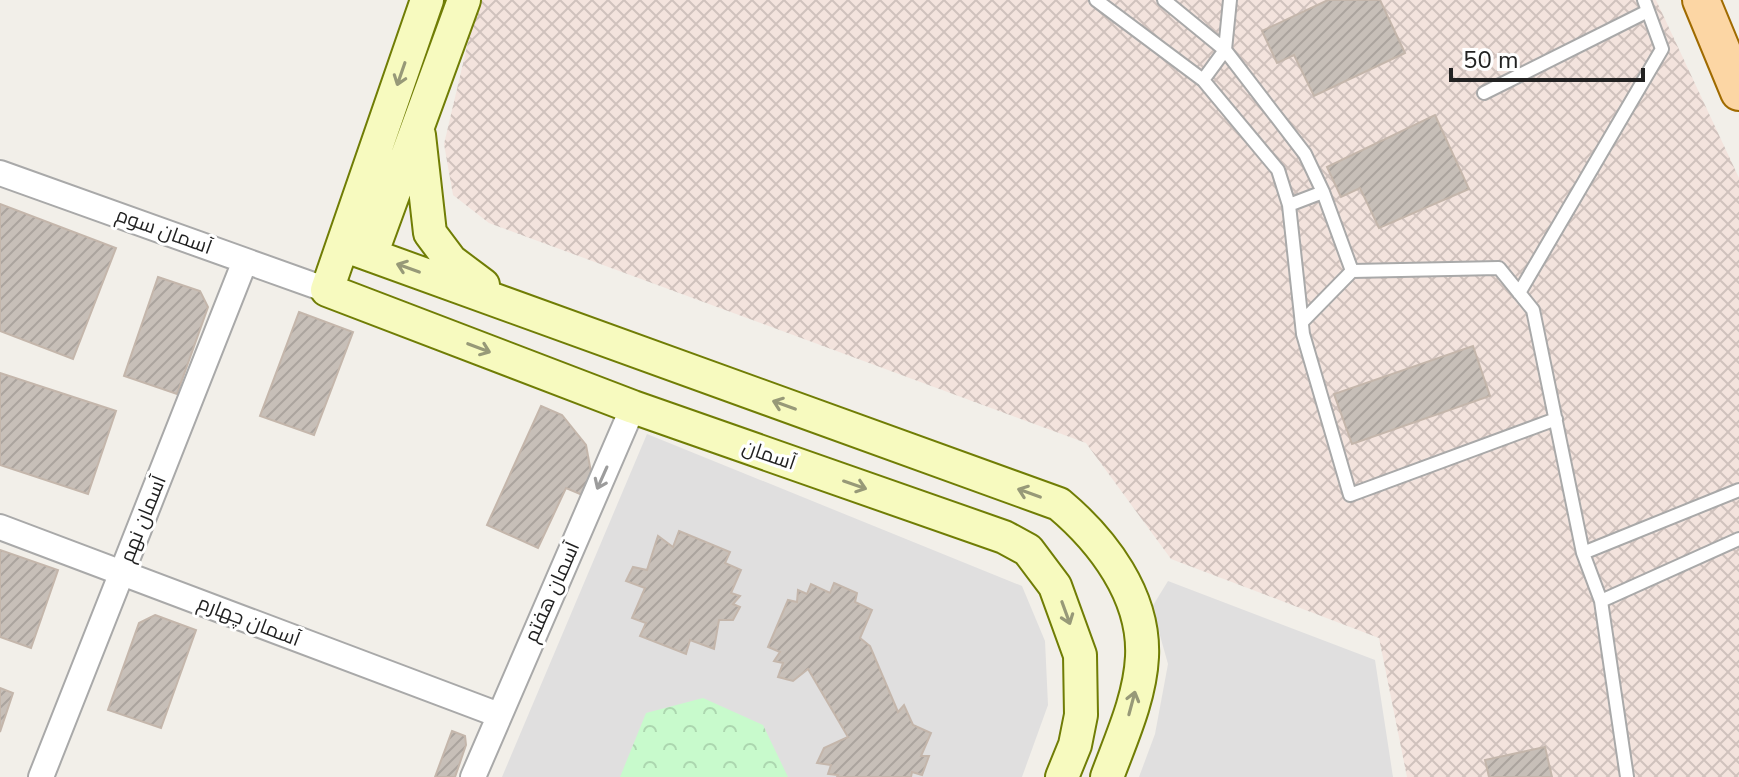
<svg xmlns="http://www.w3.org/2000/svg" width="1739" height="777" viewBox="0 0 1739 777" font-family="'Nunito Sans',Cairo,sans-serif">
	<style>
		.residential { fill: #e0dfdf }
		.military { fill: url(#military-cross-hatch) }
		.park { fill: url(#park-crowns) }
		.building { fill: url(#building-hatch); stroke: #c4b6ab; stroke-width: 2 }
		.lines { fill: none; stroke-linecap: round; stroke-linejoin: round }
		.lane-casing { stroke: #a9a9a9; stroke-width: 16 }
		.street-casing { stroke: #a9a9a9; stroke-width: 28 }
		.secondary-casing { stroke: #707d05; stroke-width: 36 }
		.primary-casing { stroke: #a06b00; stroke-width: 40 }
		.lane { stroke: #fff; stroke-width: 12 }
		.street { stroke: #fff; stroke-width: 24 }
		.secondary { stroke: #f7fabf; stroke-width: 32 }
		.primary { stroke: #fcd6a4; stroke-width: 36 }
		.oneway { stroke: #979978 }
		.oneway2 { stroke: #9c9c9c }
		.labels { text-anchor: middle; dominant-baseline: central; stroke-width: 6; stroke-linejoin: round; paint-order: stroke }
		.street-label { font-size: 20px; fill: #222; stroke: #fff }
	</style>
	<defs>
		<pattern id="military-cross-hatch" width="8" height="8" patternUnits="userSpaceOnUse" patternTransform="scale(2)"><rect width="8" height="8" fill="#f3e3dd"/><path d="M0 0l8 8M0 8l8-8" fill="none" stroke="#d0c2bd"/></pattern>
		<pattern id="park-crowns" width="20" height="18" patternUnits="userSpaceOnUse" patternTransform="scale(2)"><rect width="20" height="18" fill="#c8facc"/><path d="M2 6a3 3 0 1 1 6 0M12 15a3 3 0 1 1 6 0" fill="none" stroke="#acd6af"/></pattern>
		<pattern id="building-hatch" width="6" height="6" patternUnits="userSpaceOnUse" patternTransform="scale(2)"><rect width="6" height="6" fill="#c7bfb8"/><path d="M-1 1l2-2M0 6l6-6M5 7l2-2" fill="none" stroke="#aba49e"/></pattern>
	</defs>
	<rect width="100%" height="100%" fill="#f2efe9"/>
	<path class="residential" d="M647,434L1022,586L1045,641L1048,705L1022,777H502Z
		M1168,581L1375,660L1393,777H1139L1155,734L1168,664L1152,607Z"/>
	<path class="military" d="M478,0H1656L1739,178V777H1407L1379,638L1171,559L1086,443L489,223L453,195L444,144Z"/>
	<path class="park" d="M703,698L763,725L788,777H620L646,713Z"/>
	<path class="building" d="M1328,0H1380L1405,53L1314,96L1294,55L1277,63L1262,31Z
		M1435,115L1469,189L1379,228L1360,188L1341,197L1327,167Z
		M0,204L116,248L73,359L0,331Z
		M158,277L200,291L208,307L177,394L124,376Z
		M299,312L353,332L314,435L260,416Z
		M1473,346L1490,396L1352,444L1334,394Z
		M0,373L116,411L88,494L0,465Z
		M541,406L562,415L586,445L593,483L587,497L566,488L538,548L487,525Z
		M679,531L730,552L725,563L741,570L731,593L740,596L733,604L740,607L733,620H719L714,649L690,640L686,654L640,636L646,623L632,618L645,588L626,581L633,567L647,570L658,536L673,547Z
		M0,550L58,570L31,648L0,637Z
		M834,583L857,593L855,602L872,610L860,638L870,646L898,712L904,705L913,725L931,733L921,756H929L922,775L912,772L911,777H837L838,775L828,774L831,765L817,763L824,748L848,737L808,669L793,681L778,677L783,663L774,661L780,652L768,647L788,600L797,602L798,590L807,594L811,584L830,593Z
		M155,615L196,630L161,728L108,710L139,623Z
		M0,688L13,693L0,732Z
		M452,731L465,736L466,745L455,777H435Z
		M1545,747L1552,777H1489L1485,760Z"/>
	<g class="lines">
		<defs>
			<path id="lane" d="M1096,0L1203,80L1278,170L1289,205L1303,334L1350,495L1556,419
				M1164,0L1225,50L1305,154L1323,192L1352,271
				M1203,80L1225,50L1230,0
				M1484,93L1648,11
				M1289,205L1323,192
				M1519,293L1662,49L1644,0
				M1303,321L1352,271L1499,268L1533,310L1583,553
				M1739,490L1583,553L1601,601L1739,539
				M1601,601L1627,777"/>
			<path id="street" d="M0,173L327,290
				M0,527L499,715
				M41,777L245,261
				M473,777L633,407"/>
			<path id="secondary" d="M427,0L327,290L633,407L1004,537L1028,550L1055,586L1080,655L1081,715L1075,745L1062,777
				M419,135L430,233L451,261L483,285
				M343,245L1059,504C1103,541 1145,596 1142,657C1140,698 1121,739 1107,777
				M371,255L464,0"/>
			<path id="primary" d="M1701,0L1739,92"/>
		</defs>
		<use href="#lane" class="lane-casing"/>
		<use href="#street" class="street-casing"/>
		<use href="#secondary" class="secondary-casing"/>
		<use href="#primary" class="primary-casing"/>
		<use href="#lane" class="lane"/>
		<use href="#street" class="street"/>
		<use href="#secondary" class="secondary"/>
		<use href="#primary" class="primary"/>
	</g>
	<defs><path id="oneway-shaft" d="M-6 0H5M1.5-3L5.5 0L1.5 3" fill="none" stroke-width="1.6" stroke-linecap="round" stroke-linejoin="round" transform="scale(2)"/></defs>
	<g class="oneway">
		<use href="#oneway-shaft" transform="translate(401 74) rotate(109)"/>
		<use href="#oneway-shaft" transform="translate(408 268) rotate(-160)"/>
		<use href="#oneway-shaft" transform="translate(479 348) rotate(21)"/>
		<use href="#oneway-shaft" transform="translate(784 405) rotate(-160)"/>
		<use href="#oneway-shaft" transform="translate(855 485) rotate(19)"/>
		<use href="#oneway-shaft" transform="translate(1029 493) rotate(-160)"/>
		<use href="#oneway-shaft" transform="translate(1066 613) rotate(70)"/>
		<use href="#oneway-shaft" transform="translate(1132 703) rotate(-75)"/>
	</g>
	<use class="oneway2" href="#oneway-shaft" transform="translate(602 478) rotate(114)"/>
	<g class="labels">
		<g class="street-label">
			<text transform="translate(164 231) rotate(20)">آسمان سوم</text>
			<text transform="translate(769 455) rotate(19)">آسمان</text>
			<text transform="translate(143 519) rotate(-68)">آسمان نهم</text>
			<text transform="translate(552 592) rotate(-66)">آسمان هفتم</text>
			<text transform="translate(249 621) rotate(21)">آسمان چهارم</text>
		</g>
	</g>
	<path d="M1451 68v12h192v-12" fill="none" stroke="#222222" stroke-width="4"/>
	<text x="1463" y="68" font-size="24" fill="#222222" stroke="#ffffff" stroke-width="6" paint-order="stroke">50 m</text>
</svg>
